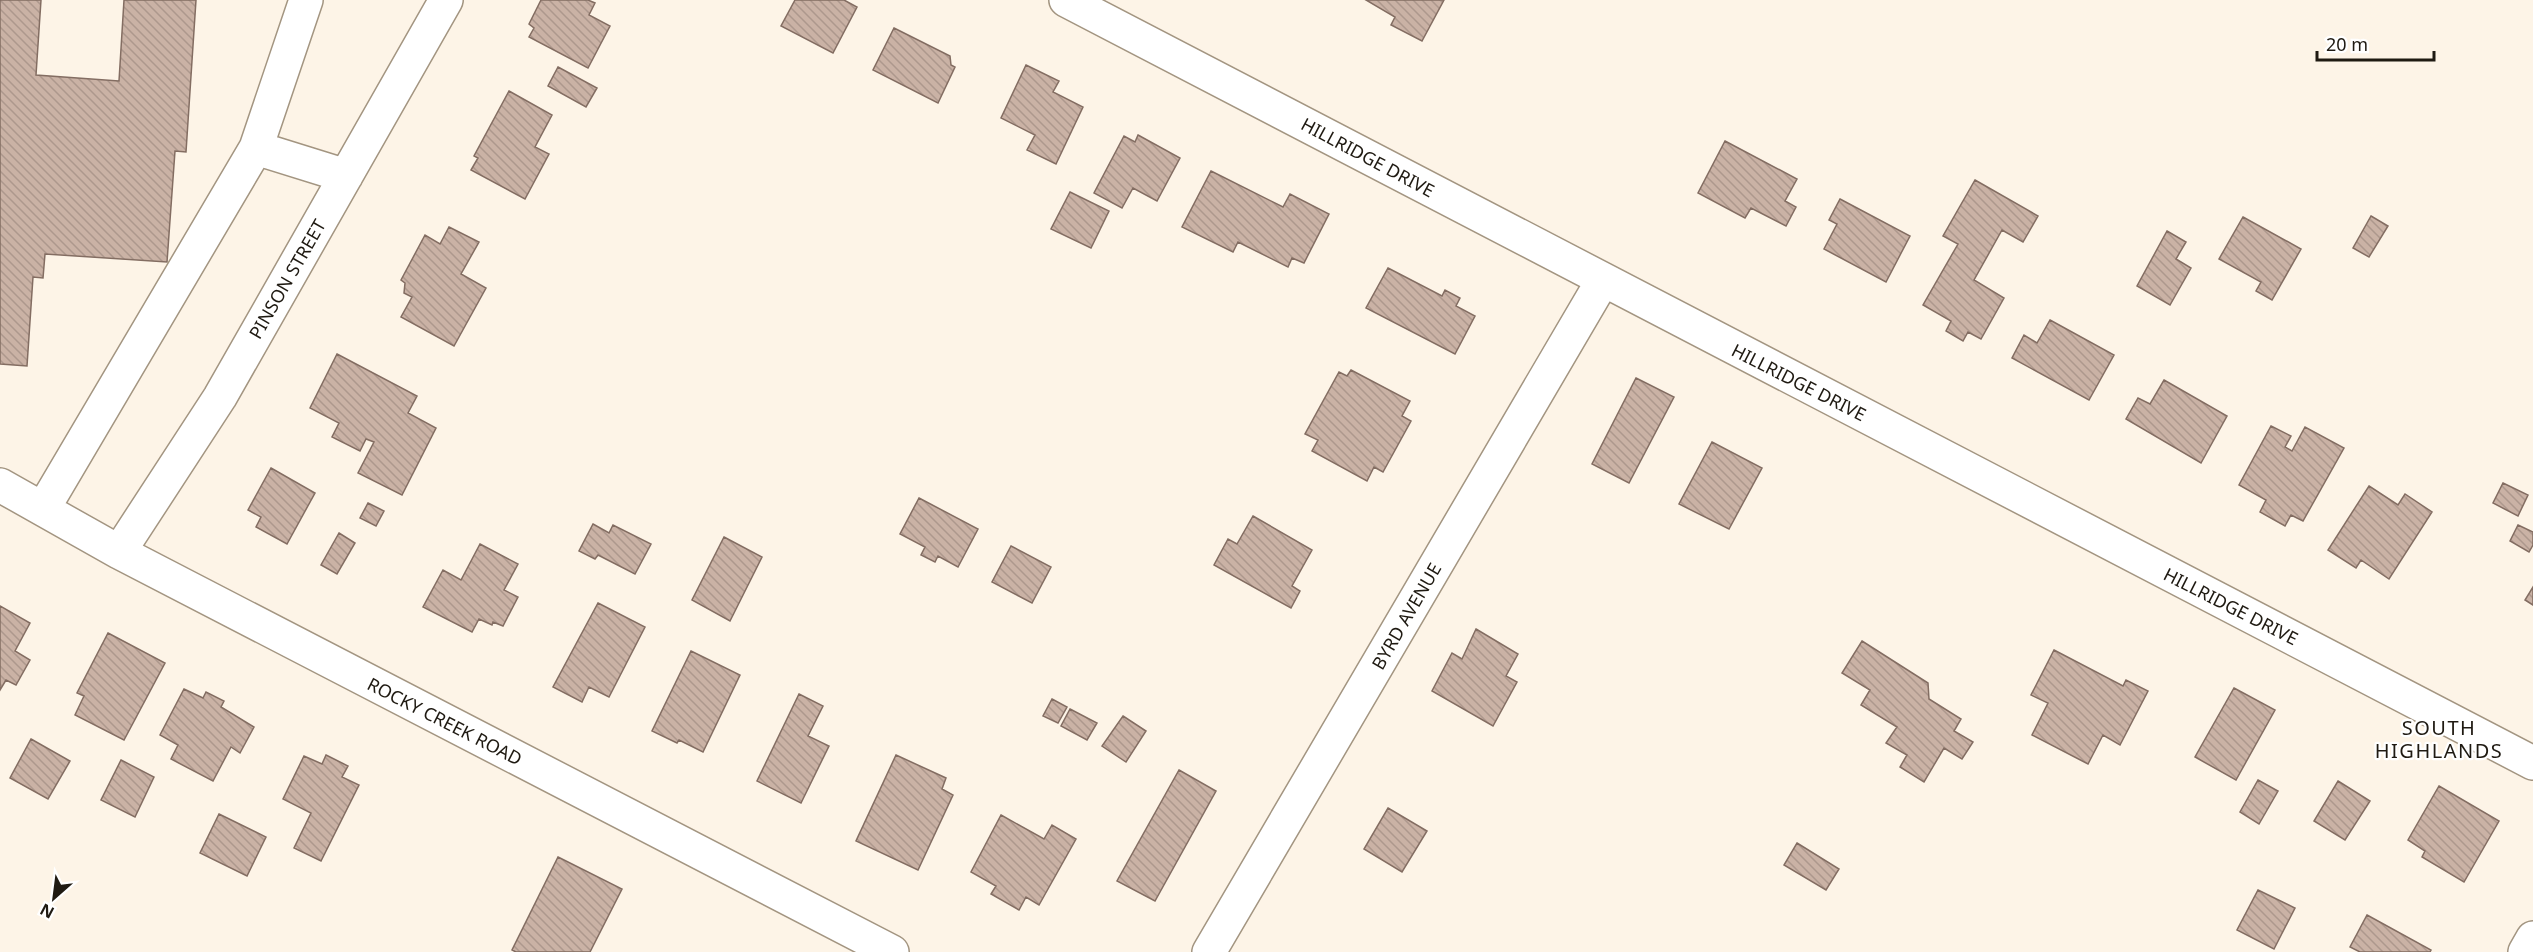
<svg xmlns="http://www.w3.org/2000/svg" width="2533" height="952" viewBox="0 0 2533 952" font-family="'Noto Sans',sans-serif">
	<style>
		.building { fill: url(#building-back-hatch); stroke: #836d62; stroke-width: 1.5 }
		.lines { fill: none; stroke-linecap: round; stroke-linejoin: round }
		.minor-casing { stroke: #a39581; stroke-width: 36 }
		.minor { stroke: #fff; stroke-width: 33 }
		.labels { text-anchor: middle; dominant-baseline: central; stroke-width: 4.5; stroke-linejoin: round; paint-order: stroke }
		.street-label { font-size: 18px; fill: #1f1a12; stroke: #fff }
		.neighbourhood-label { font-size: 20px; letter-spacing: 1.5px; fill: #1f1a12; stroke: #fff }
	</style>
	<defs>
		<pattern id="building-back-hatch" width="6" height="6" patternUnits="userSpaceOnUse" patternTransform="scale(1.5)"><rect width="6" height="6" fill="#cab2a5"/><path d="M-1 5l2 2M0 0l6 6M5-1l2 2" fill="none" stroke="#ad988d"/></pattern>
	</defs>
	<rect width="100%" height="100%" fill="#fdf4e7"/>
	<path class="building" d="M0,0H41L36,75L119,81L124,0H196L186,152L175,151L167,262L45,254L43,278L33,277L27,366L0,364Z
		M541,0H588L595,3L589,15L610,26L588,68L529,37L534,28L529,24Z
		M795,0H844L857,7L833,53L781,26Z
		M1366,0H1444L1422,41L1391,25L1395,17Z
		M894,28L950,56L951,65L955,67L938,103L873,70Z
		M1026,65L1059,81L1053,92L1083,107L1056,164L1027,150L1035,135L1001,118Z
		M558,67L597,88L586,107L548,86Z
		M509,91L552,115L535,147L549,154L525,199L471,170L478,158L474,156Z
		M1138,135L1180,158L1157,201L1133,188L1122,208L1094,193L1124,136L1135,142Z
		M1725,141L1797,179L1785,201L1796,207L1786,226L1751,208L1745,218L1698,193Z
		M1211,171L1283,207L1290,194L1329,214L1304,263L1292,258L1288,267L1238,242L1233,252L1182,227Z
		M1975,180L2038,216L2023,242L2002,230L1974,280L2004,298L1981,339L1968,332L1963,341L1946,331L1951,321L1923,305L1958,244L1943,236Z
		M1070,192L1109,211L1091,248L1051,229Z
		M1840,199L1910,236L1886,282L1824,249L1837,224L1829,220Z
		M2371,216L2388,226L2369,257L2353,248Z
		M2243,217L2301,249L2272,300L2256,291L2261,282L2219,259Z
		M449,227L479,242L461,274L486,288L454,346L401,317L412,297L404,293L405,283L401,280L425,235L440,244Z
		M2167,231L2186,242L2176,259L2191,268L2170,305L2137,286Z
		M1388,268L1442,296L1445,290L1460,298L1456,306L1475,316L1455,354L1366,308Z
		M2050,320L2114,355L2089,400L2012,358L2024,335L2037,343Z
		M337,354L417,396L408,413L436,428L402,495L358,473L374,442L366,439L360,451L332,437L339,423L310,408Z
		M1351,370L1410,401L1402,416L1411,421L1383,472L1374,467L1367,481L1312,451L1318,440L1305,434L1339,372L1347,376Z
		M1636,378L1674,397L1629,483L1592,464Z
		M2164,380L2227,416L2201,463L2126,419L2138,398L2150,404Z
		M2271,426L2291,436L2285,447L2292,451L2305,427L2344,448L2303,521L2291,515L2285,526L2260,512L2266,500L2239,485Z
		M1712,442L1762,468L1729,529L1679,504Z
		M271,468L315,493L287,544L256,527L261,517L248,510Z
		M2503,483L2528,495L2518,516L2493,503Z
		M2369,486L2398,505L2405,494L2432,512L2389,579L2361,560L2356,568L2328,550Z
		M919,498L978,529L958,567L938,556L935,562L921,555L925,547L900,534Z
		M368,503L384,511L376,526L360,518Z
		M1253,516L1312,550L1292,586L1300,591L1291,608L1214,565L1228,539L1237,544Z
		M593,524L609,533L613,525L651,544L635,574L598,555L595,559L579,551Z
		M2518,525L2533,532V545L2529,552L2510,541Z
		M339,533L355,543L337,574L321,565Z
		M724,537L762,557L730,621L692,600Z
		M480,544L518,564L504,590L518,597L503,626L493,622L492,625L479,619L472,632L423,607L443,570L461,580Z
		M1011,546L1051,567L1032,603L992,582Z
		M2533,587V605L2525,600Z
		M598,603L645,627L609,697L589,687L582,702L553,687Z
		M0,606L30,623L15,651L30,660L16,685L6,680L0,690Z
		M1476,629L1518,654L1506,676L1517,682L1493,726L1432,691L1452,653L1462,659Z
		M108,633L165,663L124,740L75,715L84,696L77,693Z
		M1862,641L1928,683L1929,699L1961,719L1954,731L1973,742L1962,759L1944,748L1924,782L1900,767L1907,755L1886,743L1897,727L1861,705L1870,690L1842,673Z
		M2054,650L2123,686L2126,680L2148,691L2120,745L2103,735L2088,764L2032,735L2048,703L2031,695Z
		M691,651L740,675L703,752L679,740L677,743L652,731Z
		M2234,688L2275,710L2236,780L2195,757Z
		M184,689L203,698L206,692L224,701L221,707L254,727L240,753L231,747L213,781L171,759L178,745L160,735Z
		M799,694L823,706L808,736L829,746L801,803L757,781Z
		M1052,699L1067,707L1058,723L1043,716Z
		M1070,709L1097,723L1087,740L1061,726Z
		M1123,716L1146,731L1126,762L1102,746Z
		M31,739L70,761L48,799L10,778Z
		M326,755L348,766L342,777L359,785L321,861L294,848L311,813L283,799L304,756L322,764Z
		M896,755L946,778L942,789L953,795L918,870L856,841Z
		M121,760L154,777L135,817L101,800Z
		M1179,770L1216,791L1155,901L1117,881Z
		M2258,780L2278,791L2259,824L2240,812Z
		M2338,781L2370,801L2345,840L2314,821Z
		M2439,786L2499,821L2464,882L2422,857L2425,851L2408,840Z
		M1388,808L1427,831L1402,872L1364,849Z
		M219,814L266,837L247,876L200,853Z
		M1001,815L1044,839L1052,825L1076,839L1039,905L1026,897L1019,910L991,894L996,886L971,872Z
		M1797,843L1839,869L1826,890L1784,865Z
		M558,857L622,889L590,952H516L512,950Z
		M2258,890L2295,908L2274,949L2237,930Z
		M2367,915L2431,950L2430,952H2360L2350,947Z"/>
	<g class="lines">
		<defs>
			<path id="minor" d="M1066,0L2533,763
				M256,148L346,176
				M0,485L119,552L892,952
				M43,509L256,148L306,0
				M119,552L220,397L446,0
				M1209,952L1603,280
				M2525,952L2533,938"/>
		</defs>
		<use href="#minor" class="minor-casing"/>
		<use href="#minor" class="minor"/>
	</g>
	<g class="labels">
		<g class="street-label">
			<text transform="translate(1368 157) rotate(28)">HILLRIDGE DRIVE</text>
			<text transform="translate(287 279) rotate(-60)">PINSON STREET</text>
			<text transform="translate(1799 382) rotate(27)">HILLRIDGE DRIVE</text>
			<text transform="translate(2231 606) rotate(27)">HILLRIDGE DRIVE</text>
			<text transform="translate(1406 616) rotate(-60)">BYRD AVENUE</text>
			<text transform="translate(445 721) rotate(27)">ROCKY CREEK ROAD</text>
		</g>
		<g class="neighbourhood-label">
			<text x="2439" y="727">SOUTH<tspan x="2439" dy="23">HIGHLANDS</tspan></text>
		</g>
	</g>
	<g transform="translate(54 898) rotate(208)" stroke="#ffffff" stroke-width="4.5" paint-order="stroke">
	<path d="M0-4.5L10 22L0 15L-10 22Z" fill="#1f1a12"/>
	<text y="-9" font-size="16" font-weight="bold" text-anchor="middle" fill="#1f1a12">N</text>
	</g>
	<path d="M2317 51v9h117v-9" fill="none" stroke="#1f1a12" stroke-width="3"/>
	<text x="2326" y="51" font-size="18" fill="#1f1a12" stroke="#ffffff" stroke-width="4.5" paint-order="stroke">20 m</text>
</svg>
